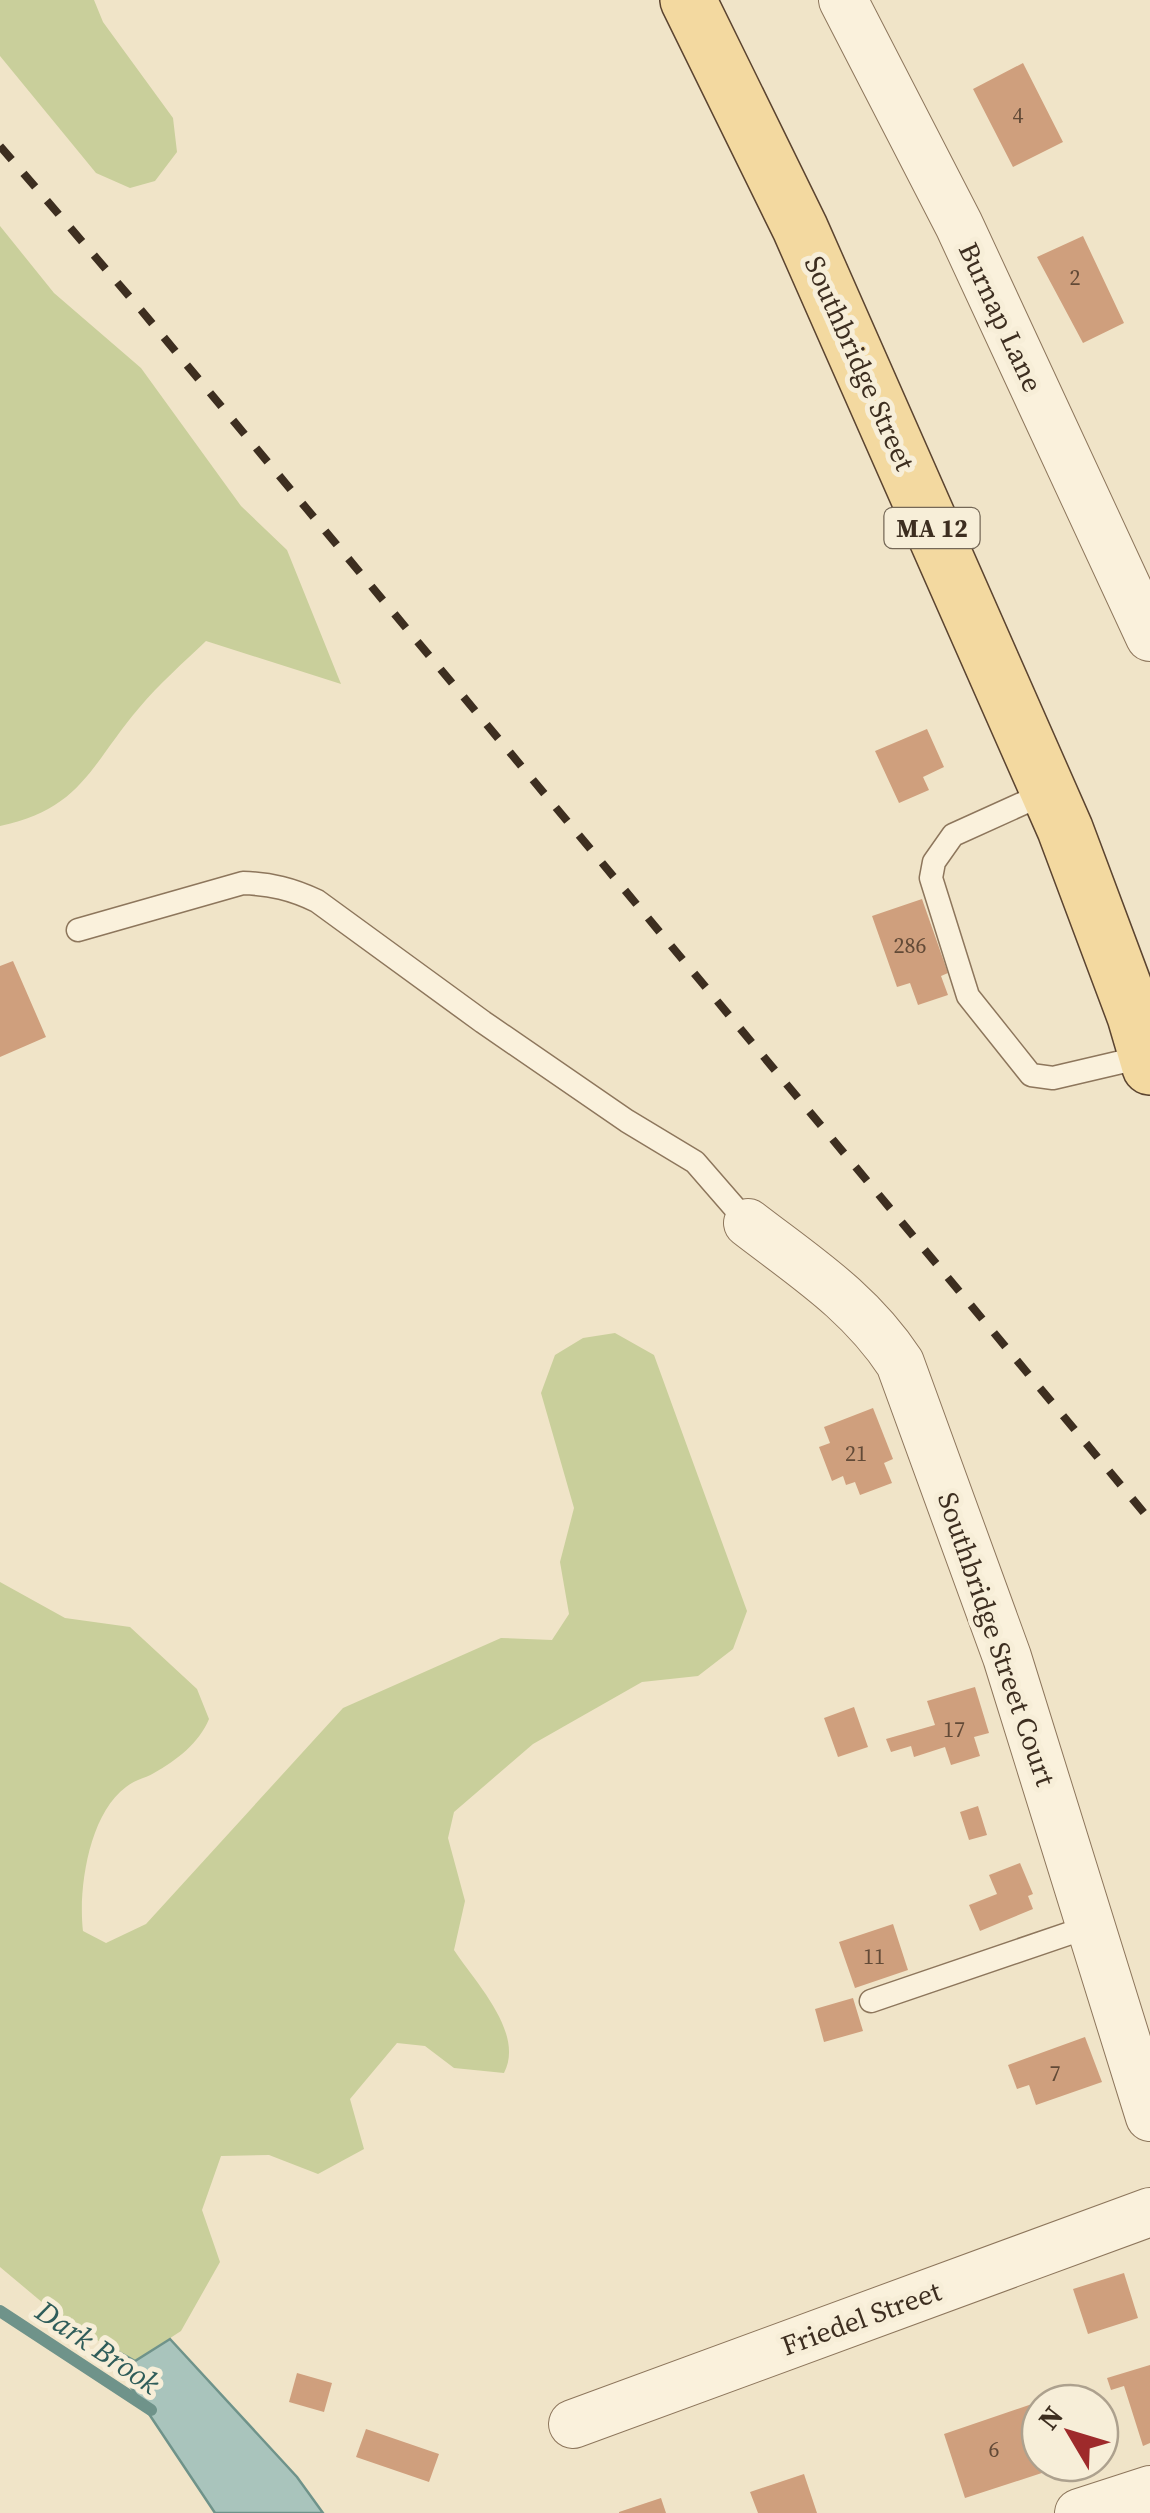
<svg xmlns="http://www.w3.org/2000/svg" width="1150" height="2513" viewBox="0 0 1150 2513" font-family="'Source Serif 4',serif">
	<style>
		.green { fill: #c9cf9b }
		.water { fill: #a9c4bc; stroke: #6f938a; stroke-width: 2.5 }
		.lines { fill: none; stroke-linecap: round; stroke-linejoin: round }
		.stream { stroke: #6f938a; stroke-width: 12 }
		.building { fill: #cf9f7d }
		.lane-casing { stroke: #8d765c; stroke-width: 25 }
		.street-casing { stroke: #8d765c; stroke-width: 50 }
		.primary-casing { stroke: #5b4430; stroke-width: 58 }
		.lane { stroke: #faf1dc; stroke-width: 22 }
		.street { stroke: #faf1dc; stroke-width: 48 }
		.primary { stroke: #f3d9a0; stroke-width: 55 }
		.rail { stroke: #3d2e20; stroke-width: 8; stroke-dasharray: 18 18; stroke-linecap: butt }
		.labels { text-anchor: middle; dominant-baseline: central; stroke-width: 10; stroke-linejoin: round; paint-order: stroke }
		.number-label { font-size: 22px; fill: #624a37 }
		.shield { fill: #f7eed8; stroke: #756857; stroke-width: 2.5 }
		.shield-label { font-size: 25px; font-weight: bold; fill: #3d2e20 }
		.street-label { font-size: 28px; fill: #3d2e20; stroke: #f7eed8 }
		.water-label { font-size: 30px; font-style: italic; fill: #2f5d5a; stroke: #f7eed8 }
	</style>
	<rect width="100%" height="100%" fill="#f0e4c8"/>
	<path class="green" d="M0,0H94L103,22L173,118L177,152L155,181L130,188L96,173L0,56Z
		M0,226L54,293L141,368L241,506L287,550L341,684L206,641C184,662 159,684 139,708C91,764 82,809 0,826Z
		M615,1333L654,1355L747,1611L733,1649L698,1676L642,1682L533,1744L454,1812L448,1838L465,1901L454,1950C475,1982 525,2033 504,2073L454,2068L425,2046L397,2043L350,2099L364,2149L318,2174L269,2155L221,2156L202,2210L220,2262L181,2331L135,2361L68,2324L0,2267V1582L65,1618L130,1627L197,1689L209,1719C199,1743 177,1760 154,1773C146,1778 134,1780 126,1787C89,1814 78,1889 83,1931L106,1943L146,1924L343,1708L501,1638L552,1640L569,1614L560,1562L574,1508L541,1393L555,1355L583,1338Z"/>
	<path class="water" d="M170,2339L297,2477L323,2513H215L101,2342L135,2361Z"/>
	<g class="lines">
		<path class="stream" d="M0,2311L151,2410"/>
	</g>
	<path class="building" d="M1023,63L1063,142L1013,167L973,89Z
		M1083,236L1124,323L1083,343L1037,257Z
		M927,729L944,767L923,777L929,790L899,803L875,751Z
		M922,899L948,973L941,976L948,995L918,1005L910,983L897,987L872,916Z
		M13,961L46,1037L0,1057V966Z
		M873,1408L893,1459L884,1463L892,1483L860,1495L855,1482L846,1485L843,1476L832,1481L819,1447L830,1443L824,1427Z
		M975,1687L989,1733L974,1737L980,1756L951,1765L945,1747L914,1757L911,1746L891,1752L886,1739L935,1725L927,1701Z
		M854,1707L868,1747L838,1757L824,1718Z
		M978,1806L987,1835L969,1840L960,1812Z
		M1020,1863L1033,1894L1028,1896L1033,1909L980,1931L969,1905L997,1894L989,1875Z
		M893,1924L908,1970L855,1988L839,1942Z
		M853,1998L863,2031L824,2042L815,2009Z
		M1085,2037L1102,2082L1036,2105L1029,2085L1017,2089L1008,2065Z
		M1124,2273L1138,2318L1088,2334L1073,2289Z
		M1150,2365V2443L1143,2446L1124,2386L1111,2390L1107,2378Z
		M297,2373L332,2383L324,2412L289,2402Z
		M1032,2404L1040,2427V2463H1052L1054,2469L965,2498L944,2434Z
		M366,2429L439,2454L429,2482L356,2457Z
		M804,2474L817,2513H758L750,2492Z
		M661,2498L666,2513H619V2512Z"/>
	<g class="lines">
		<defs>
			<path id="lane" d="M1048,792L953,835L934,862L931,878L968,996L1031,1075L1053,1078L1147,1056
				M78,930L243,883C271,884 292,889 317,901L483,1022L627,1121L695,1162L748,1223
				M871,2001L1091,1926"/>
			<path id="street" d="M843,0L959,225L1150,637
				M748,1223C805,1267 860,1302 900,1363L1007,1657L1150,2117
				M573,2424L1150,2212
				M1079,2513L1150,2490"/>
			<path id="primary" d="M688,0L800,228L1065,829L1135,1016L1150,1067"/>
		</defs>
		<use href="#lane" class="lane-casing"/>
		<use href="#street" class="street-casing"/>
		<use href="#primary" class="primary-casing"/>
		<use href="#lane" class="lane"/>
		<use href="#street" class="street"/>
		<use href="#primary" class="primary"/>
		<path class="rail" d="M0,146L141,310L1150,1520"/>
	</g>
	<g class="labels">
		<g class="number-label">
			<text x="1018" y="115">4</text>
			<text x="1075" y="277">2</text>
			<text x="910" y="945">286</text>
			<text x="856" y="1453">21</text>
			<text x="954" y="1729">17</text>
			<text x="874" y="1956">11</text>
			<text x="1055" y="2073">7</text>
			<text x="994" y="2449">6</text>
		</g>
		<rect class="shield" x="884.5" y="508" width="95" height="40" rx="8"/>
		<g class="shield-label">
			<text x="932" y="528">MA 12</text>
		</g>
		<g class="street-label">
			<text transform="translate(1001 317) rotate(65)">Burnap Lane</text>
			<text transform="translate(860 363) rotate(66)">Southbridge Street</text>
			<text transform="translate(997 1639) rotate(71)">Southbridge Street Court</text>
			<text transform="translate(861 2318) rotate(-20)">Friedel Street</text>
		</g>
		<g class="water-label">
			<text transform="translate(98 2347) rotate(34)">Dark Brook</text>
		</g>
	</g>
	<g transform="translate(1070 2433) rotate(308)"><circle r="48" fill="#f7eed8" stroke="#ada18e" stroke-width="2.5"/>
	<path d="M0-8L18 38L0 25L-18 38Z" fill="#9e2a2b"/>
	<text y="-15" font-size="28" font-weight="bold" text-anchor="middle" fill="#3d2e20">N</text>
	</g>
</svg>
